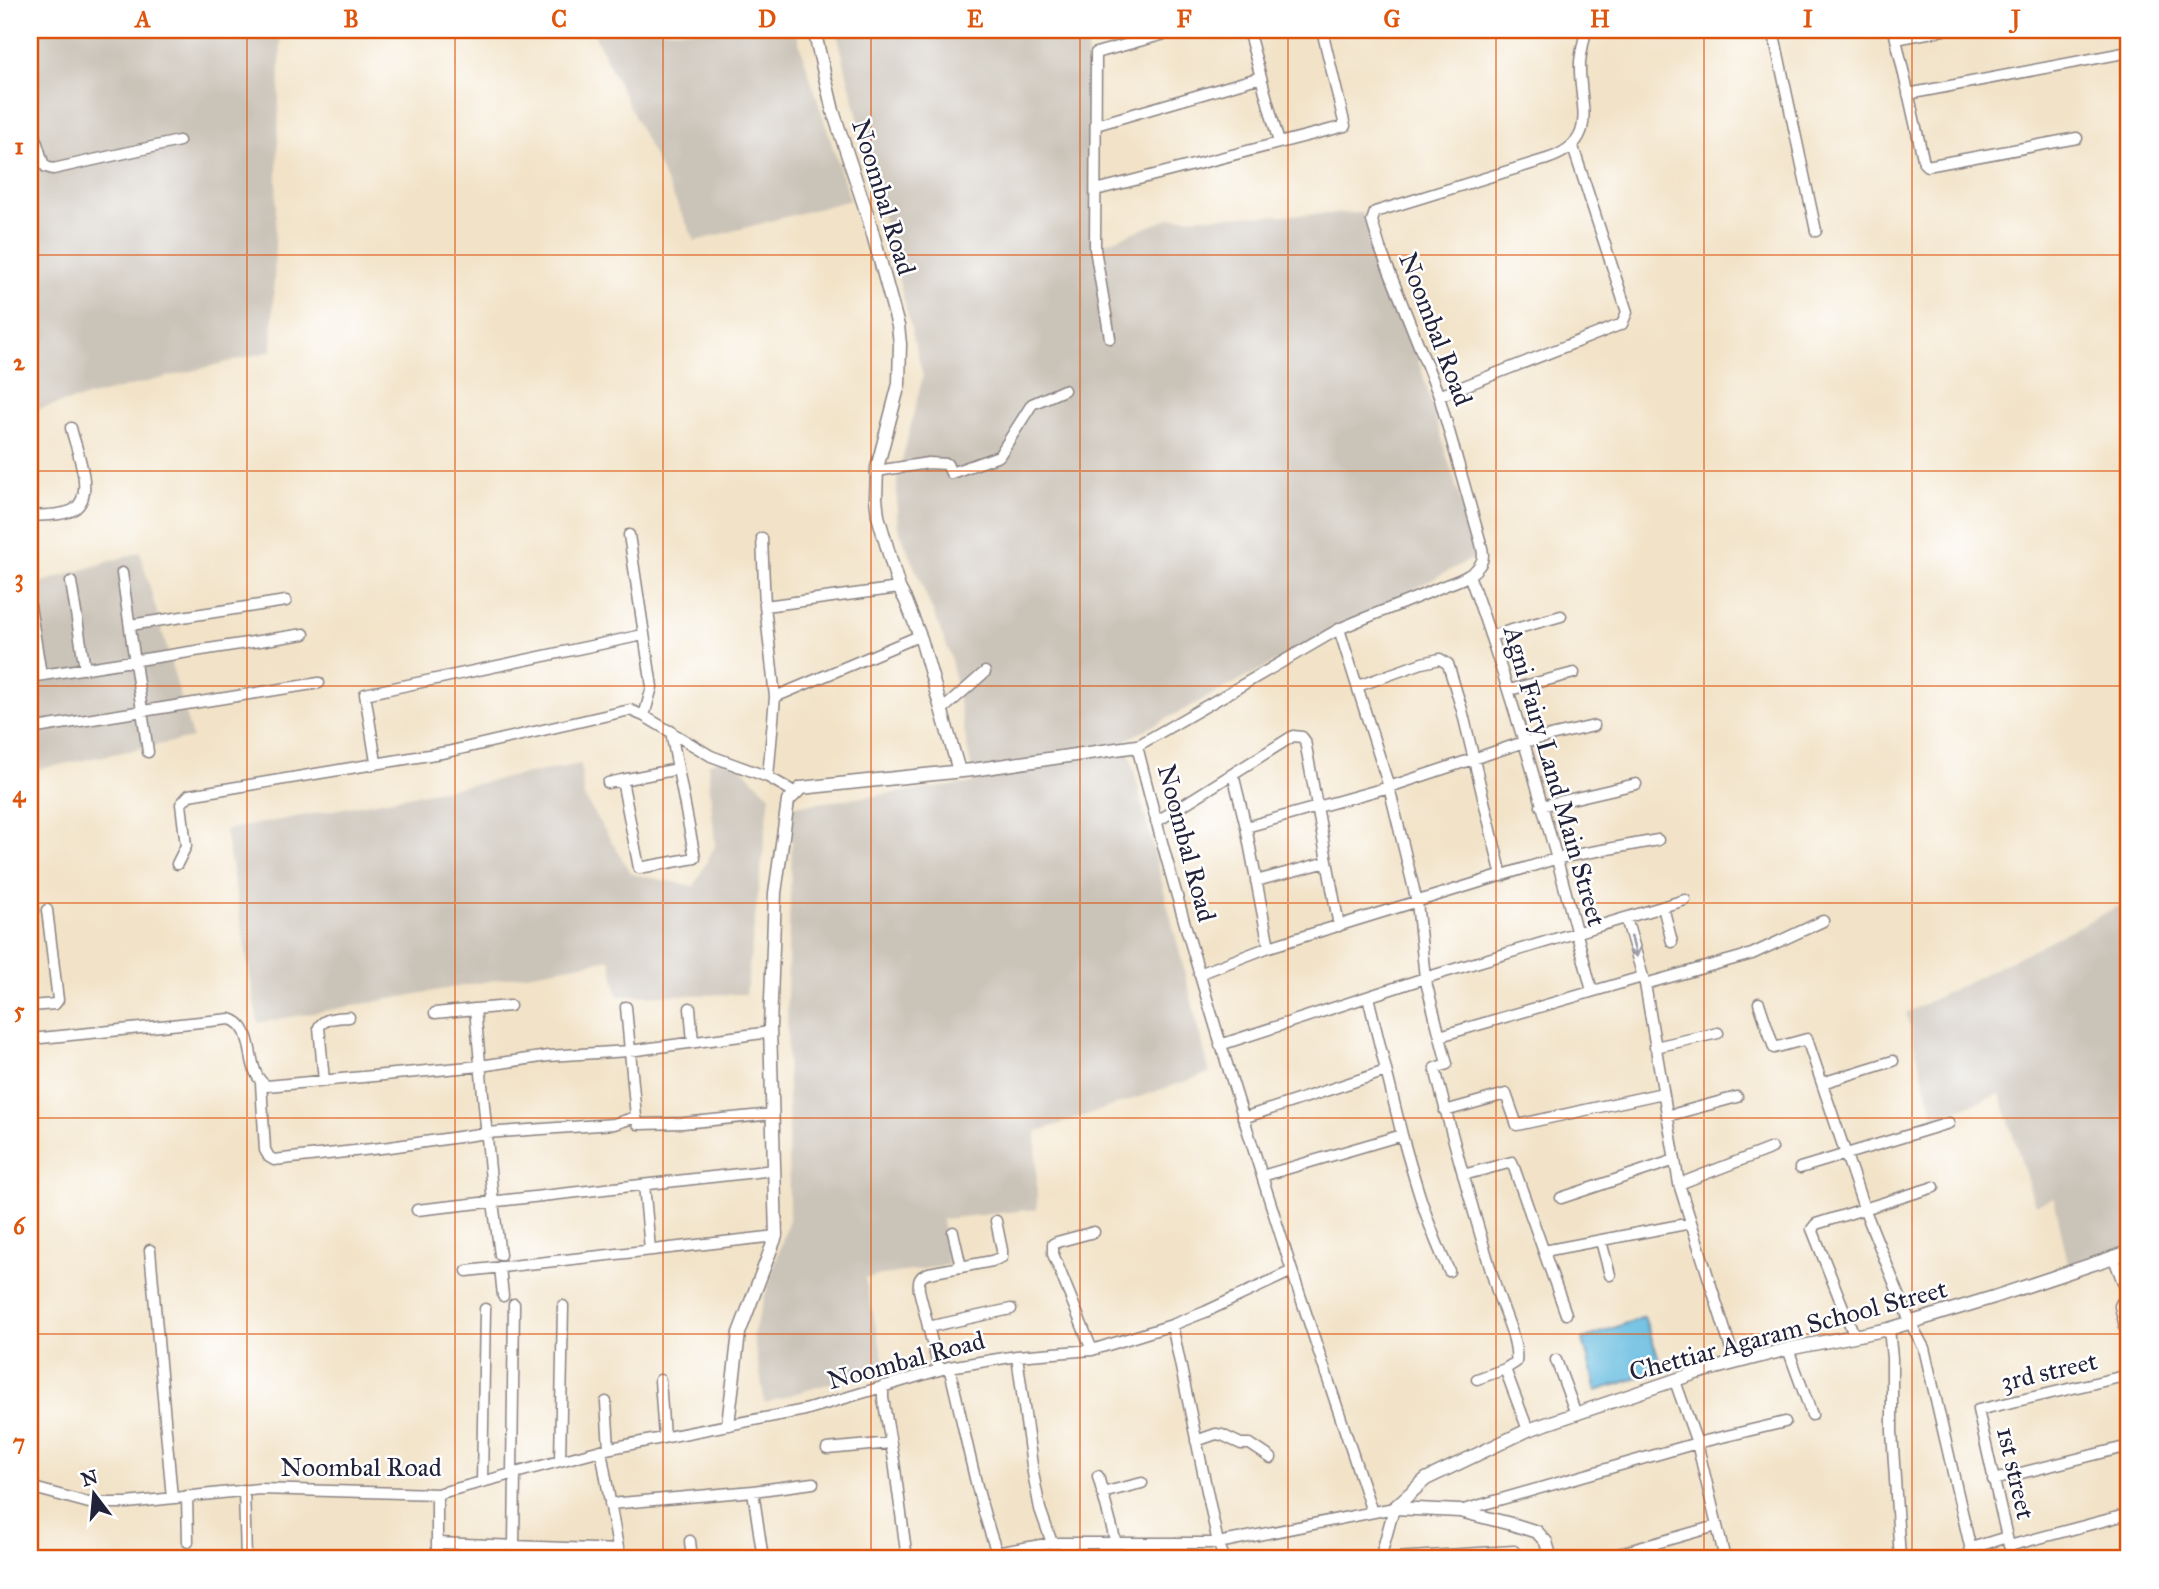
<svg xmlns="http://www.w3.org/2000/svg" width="2159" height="1589" viewBox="0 0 2159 1589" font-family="'IM FELL Great Primer',serif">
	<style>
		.industrial { fill: #cac3b8 }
		.water { fill: #61b9de; stroke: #426e8c; stroke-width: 2 }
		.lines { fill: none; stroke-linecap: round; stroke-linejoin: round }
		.minor-casing { stroke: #8a8282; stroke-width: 13 }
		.tertiary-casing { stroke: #8a8282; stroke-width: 15 }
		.minor { stroke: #fff; stroke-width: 10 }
		.tertiary { stroke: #fff; stroke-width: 12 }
		.oneway { stroke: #9c9ca7 }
		.grid { fill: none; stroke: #de560e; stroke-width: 2; stroke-opacity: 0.55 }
		.labels { text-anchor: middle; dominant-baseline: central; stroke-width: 5; stroke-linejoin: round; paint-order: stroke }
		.street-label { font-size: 26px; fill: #22223b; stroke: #fff }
		.neatline { fill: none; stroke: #de560e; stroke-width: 2.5 }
		.grid-label { font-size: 23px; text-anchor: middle; font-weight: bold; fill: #de560e }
	</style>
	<rect width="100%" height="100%" fill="#fff"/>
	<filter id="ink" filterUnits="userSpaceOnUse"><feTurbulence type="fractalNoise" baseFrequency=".0143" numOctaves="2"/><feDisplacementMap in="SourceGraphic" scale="14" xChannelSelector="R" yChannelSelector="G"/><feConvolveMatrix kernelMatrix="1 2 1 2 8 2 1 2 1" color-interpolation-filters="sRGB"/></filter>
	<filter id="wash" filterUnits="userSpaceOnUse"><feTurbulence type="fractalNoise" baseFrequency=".00686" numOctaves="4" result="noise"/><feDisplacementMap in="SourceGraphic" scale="28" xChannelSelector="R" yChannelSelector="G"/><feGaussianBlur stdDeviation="1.57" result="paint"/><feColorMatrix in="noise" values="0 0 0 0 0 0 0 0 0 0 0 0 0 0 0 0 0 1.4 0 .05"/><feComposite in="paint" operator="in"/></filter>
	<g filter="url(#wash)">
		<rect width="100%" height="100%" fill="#f2e3c8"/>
		<path class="industrial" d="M30,30H281L272,351L30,411Z
			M592,30H795L850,200L695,241Z
			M836,30H1086L1100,245L1171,218L1362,213L1411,335L1477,556L1126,740L1210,1073L1036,1132L1037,1209L942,1219L948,1265L865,1278L885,1366L765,1403L753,1335L789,1219L787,990L793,806L974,783L950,654L897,524V481L923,376Z
			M140,552L192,738L30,771V586Z
			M729,756L770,795L746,994L618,996L610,959L258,1023L225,830L581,764L584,797L632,874L694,886L715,846L708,764Z
			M2129,901V1247L2069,1268L2054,1198L2035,1205L2000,1094L1934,1118L1906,1013Z"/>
		<path class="water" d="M1644,1317L1663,1370L1596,1391L1583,1339Z"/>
	</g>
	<g filter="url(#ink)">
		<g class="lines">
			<defs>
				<path id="minor" d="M1248,30L1279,143
					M1773,30L1816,231
					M1894,30L1896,39L1943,30
					M1896,39L1924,163L1927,166L2077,138
					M1908,94L2129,52
					M30,121L43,163L46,167L53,169L179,141
					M1096,125L1261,77
					M1096,190L1345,126L1322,30
					M1110,338L1095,249L1096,53L1179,30
					M1439,396L1622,324L1627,312L1573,147
					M877,471L928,463L947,464L951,473L999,456L1032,404L1064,390
					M30,516C43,515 61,516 73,510C97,496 76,450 71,428
					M629,535L652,687L644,716
					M762,538L765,606L775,697L768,777
					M122,573L148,752
					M1469,575C1519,711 1555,851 1592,991
					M71,582L85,669
					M30,606L41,675
					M765,606L899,588
					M130,625L286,601
					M1339,629L1389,787L1417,902L1425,978L1447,1064L1435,1068C1453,1143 1475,1217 1497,1291C1503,1311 1519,1342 1516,1362L1505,1369
					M1491,636L1561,616
					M30,677L304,634
					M1358,686L1422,663L1440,659L1448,664L1462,710L1502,876
					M1509,690L1574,673
					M775,697L919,636
					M942,710L985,672
					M30,729L319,683
					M671,731L678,769L622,780L639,868L695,858L678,769
					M376,762L365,694L643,635
					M1233,774L1246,827L1269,947
					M608,783L622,780
					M1541,806L1636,784
					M1156,822L1293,736L1302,737L1305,741L1339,926
					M1246,827L1389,787L1524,742L1594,726
					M177,864L186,846L181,804L189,795L447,752L630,710L644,716L711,756L768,777L796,793
					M1256,881L1327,862
					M1663,907L1672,942
					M1626,918L1645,984L1679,1184L1735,1362
					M1199,974L1269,947L1558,858L1658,840
					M1645,984L1752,954L1823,921
					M1759,1003L1774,1048L1807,1039L1864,1208L1910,1322L1924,1348L1973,1559
					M30,1006L55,1004L58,1000L47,910
					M690,1008L693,1042
					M475,1009L510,1006
					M435,1013L475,1009L493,1202L500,1255
					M30,1033L31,1039L230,1019C259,1028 243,1073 267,1086L480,1066L548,1056L629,1051L770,1032
					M1440,1036L1642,977
					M1220,1045L1425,978L1685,900
					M1655,1047L1718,1033
					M324,1081L319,1027C325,1017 338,1018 349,1017
					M261,1083L265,1150L269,1157L274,1160L390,1147L486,1133L614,1124L636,1117L626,1007
					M1822,1083L1893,1061
					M1445,1111L1506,1094L1517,1125L1663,1093
					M1667,1116L1737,1097
					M636,1117L638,1124H640L683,1123L773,1114
					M1243,1118L1386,1071
					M1402,1135C1415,1182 1428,1227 1449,1271
					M1800,1168L1949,1123
					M1463,1175L1512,1162L1566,1314
					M1262,1176L1402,1135L1368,997
					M1679,1184L1772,1148
					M644,1185L650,1249
					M1561,1198L1675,1160
					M417,1210L774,1170
					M953,1232L961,1267
					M1601,1241L1610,1275
					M150,1250L172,1498
					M1544,1251L1691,1223
					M2113,1256L2129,1298L2122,1302L2120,1306L2129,1343
					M500,1267L503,1296
					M467,1271L776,1236
					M1292,1271L1372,1512
					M1172,1325L1218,1543L1225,1559
					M928,1327L1011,1309
					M1889,1329L1892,1358V1431L1900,1559
					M1854,1335L1812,1229L1816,1224L1934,1187
					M1788,1349L1812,1415
					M1092,1350L1053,1254V1244L1057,1242L1094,1232
					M1017,1356L1033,1473L1040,1509L1052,1543
					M1556,1360L1576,1414
					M949,1367C965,1429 975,1492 997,1553
					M939,1370L919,1290C918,1281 919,1276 929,1273L992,1261L1002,1257V1250L996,1221
					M2129,1375L1978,1410L2009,1546L2129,1514
					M1477,1379L1505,1369L1528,1430
					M660,1380L664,1437
					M1675,1381L1697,1443L1725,1559
					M883,1386V1398L894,1461L907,1559
					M606,1402L609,1448
					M1196,1441L1216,1434L1222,1435L1241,1444H1250L1271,1458
					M827,1449L891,1443
					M601,1450L620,1559
					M560,1461L563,1306
					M512,1474L514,1304
					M1098,1476L1116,1543
					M1993,1480L2129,1446
					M482,1482L485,1309
					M30,1487L89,1503H127L259,1489L437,1494L601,1450L805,1410L949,1367L1017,1356L1092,1350L1172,1325L1205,1312L1292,1271C1237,1097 1181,924 1137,746L1339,629C1373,614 1408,602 1441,587C1454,582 1471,577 1479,566C1486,557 1482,549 1480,540L1439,396L1380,248L1372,221L1375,212L1547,159C1602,141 1578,105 1580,62C1581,52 1584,40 1586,30
					M244,1490L246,1559
					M753,1491L763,1559
					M1102,1493L1142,1483
					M187,1496L188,1542
					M610,1504L753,1491L813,1483
					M1460,1511L1697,1443L1785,1422
					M690,1541L692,1559
					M437,1543L619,1550
					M514,1545L515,1473
					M1971,1548L2007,1537
					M1611,1556L1716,1526
					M437,1559V1494
					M961,1559L1052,1543H1218L1394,1508L1380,1559
					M1377,1559L1514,1551"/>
				<path id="tertiary" d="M814,30L833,111L869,220L898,326L900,344L899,384L877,468L876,498L878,516L899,588L906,601L921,639L959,771
					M728,1424L739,1333L776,1236L770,1027L775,893L788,801L801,788L972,770L1137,746
					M1394,1508L1426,1479L1528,1430L1696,1373L1788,1349L1889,1329L1994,1297L2129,1252
					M1394,1508L1460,1511L1515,1525L1537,1532L1546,1542L1551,1559"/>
			</defs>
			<use href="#minor" class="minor-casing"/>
			<use href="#tertiary" class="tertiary-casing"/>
			<use href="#minor" class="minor"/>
			<use href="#tertiary" class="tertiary"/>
		</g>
		<defs><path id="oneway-shaft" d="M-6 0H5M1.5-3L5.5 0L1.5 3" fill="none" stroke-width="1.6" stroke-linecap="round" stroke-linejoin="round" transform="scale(1.75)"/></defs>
		<use class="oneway" href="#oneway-shaft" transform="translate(1634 947) rotate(75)"/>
	</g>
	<path class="grid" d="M247,30V1559M455,30V1559M663,30V1559M871,30V1559M1080,30V1559M1288,30V1559M1496,30V1559M1704,30V1559M1912,30V1559M30,255H2129M30,471H2129M30,686H2129M30,903H2129M30,1118H2129M30,1334H2129"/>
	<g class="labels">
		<g class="street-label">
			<text transform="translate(884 197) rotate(73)">Noombal Road</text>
			<text transform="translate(1436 329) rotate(69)">Noombal Road</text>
			<text transform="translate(1555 776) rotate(74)">Agni Fairy Land Main Street</text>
			<text transform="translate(1187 843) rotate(75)">Noombal Road</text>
			<text transform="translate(1788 1330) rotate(-15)">Chettiar Agaram School Street</text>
			<text transform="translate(906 1360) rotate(-15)">Noombal Road</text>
			<text transform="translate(2049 1371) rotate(-13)">3rd street</text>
			<text x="361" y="1467">Noombal Road</text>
			<text transform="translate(2016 1473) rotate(77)">1st street</text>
		</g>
	</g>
	<rect width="2159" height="1589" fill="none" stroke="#fff" stroke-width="77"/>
	<g transform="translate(94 1494) rotate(344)" stroke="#ffffff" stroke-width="5" paint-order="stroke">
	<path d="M0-5L12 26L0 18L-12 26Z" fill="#22223b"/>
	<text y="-10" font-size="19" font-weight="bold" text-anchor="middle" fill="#22223b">N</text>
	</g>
	<rect x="38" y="38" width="2082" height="1512" class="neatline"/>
	<g class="grid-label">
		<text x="143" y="27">A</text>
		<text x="351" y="27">B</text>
		<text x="559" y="27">C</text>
		<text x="767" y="27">D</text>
		<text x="975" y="27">E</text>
		<text x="1184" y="27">F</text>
		<text x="1392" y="27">G</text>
		<text x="1600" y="27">H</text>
		<text x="1808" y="27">I</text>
		<text x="2016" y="27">J</text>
		<text x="19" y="154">1</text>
		<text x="19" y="370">2</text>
		<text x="19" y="586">3</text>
		<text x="19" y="802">4</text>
		<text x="19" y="1018">5</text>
		<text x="19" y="1234">6</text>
		<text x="19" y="1450">7</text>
	</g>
</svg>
